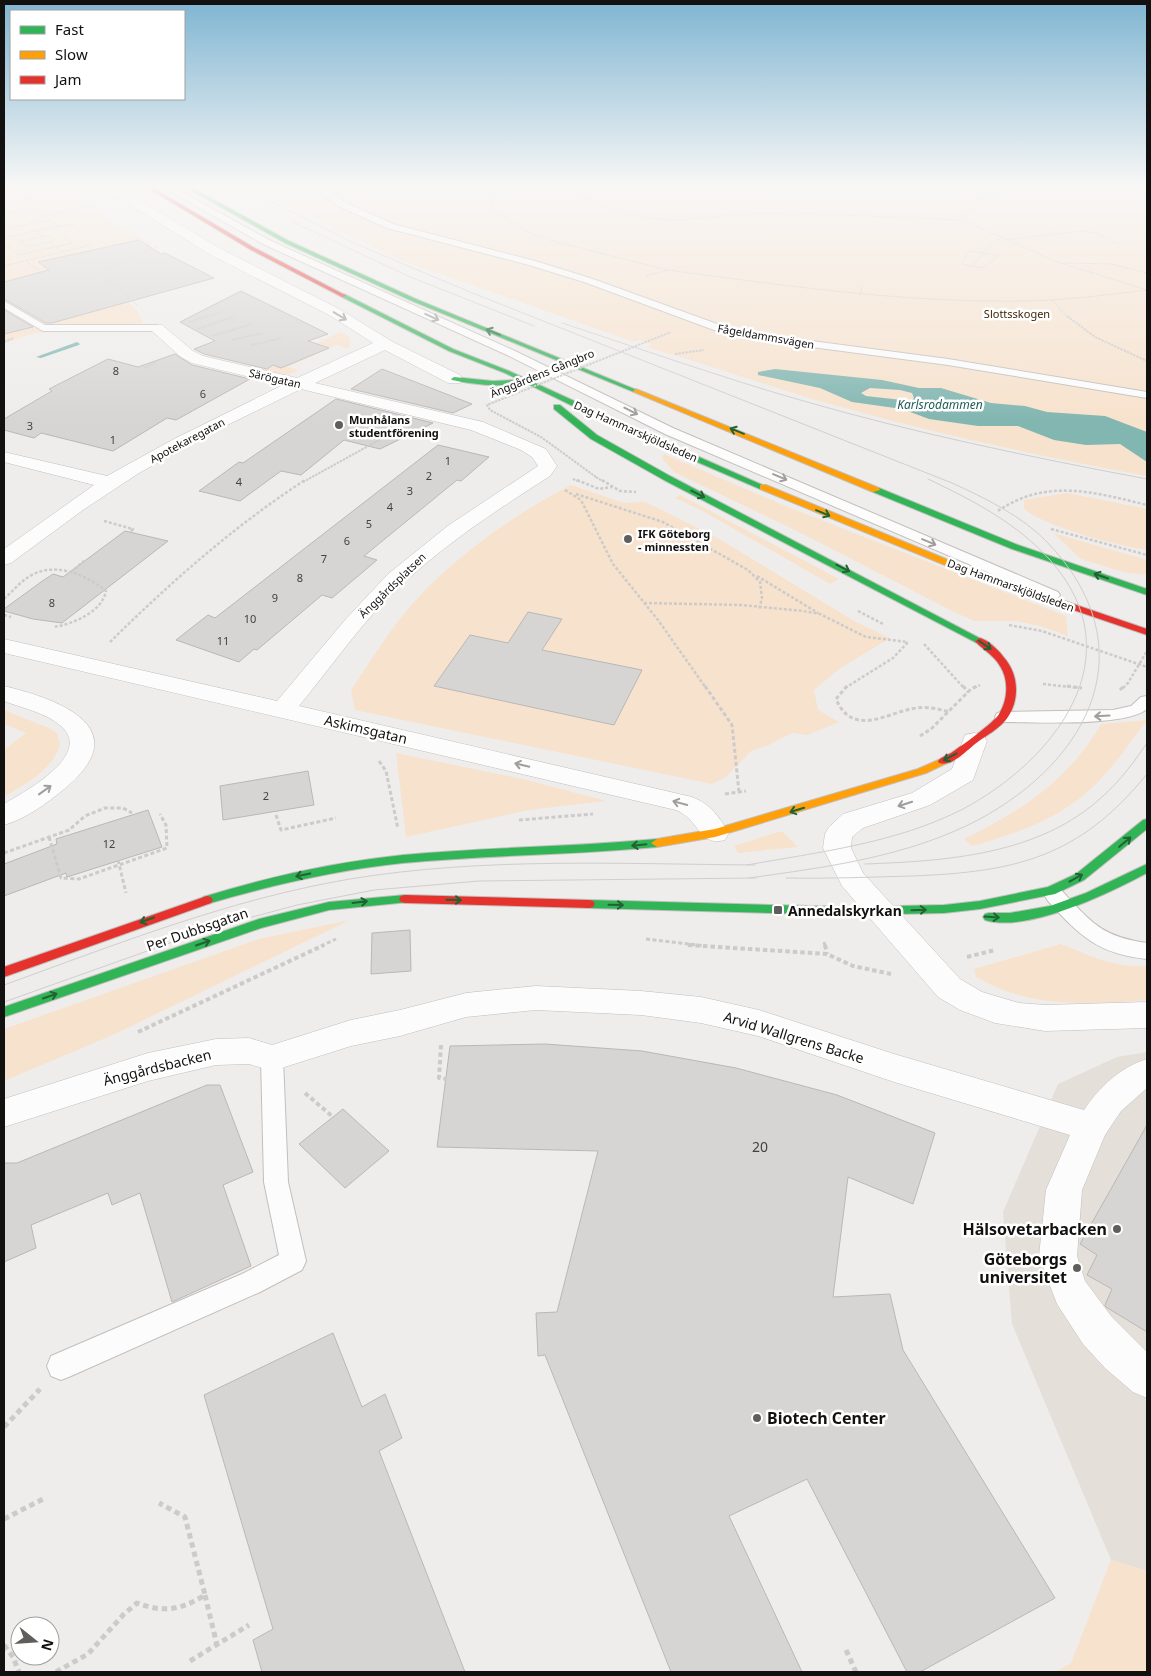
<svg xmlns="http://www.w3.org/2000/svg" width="1151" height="1676" viewBox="0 0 1151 1676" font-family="'Noto Sans',sans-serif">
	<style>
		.built { fill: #e5dfda }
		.green { fill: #f7e2cd }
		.water { fill: #82b6b1; fill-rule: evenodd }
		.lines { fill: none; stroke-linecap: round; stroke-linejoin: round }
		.stream { fill: #82b6b1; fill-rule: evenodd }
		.building { fill: #d7d5d3; stroke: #b9b8b6 }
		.lane-casing { stroke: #c1bfbe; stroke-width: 2 }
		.street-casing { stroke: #c1bfbe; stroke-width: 1 }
		.fast-casing { stroke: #c1bfbe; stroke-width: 2 }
		.slow-casing { stroke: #c1bfbe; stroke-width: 2 }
		.jam-casing { stroke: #c1bfbe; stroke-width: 2 }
		.path-far5 { stroke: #cccbca; stroke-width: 1; stroke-dasharray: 2 1; stroke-linecap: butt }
		.path-far4 { stroke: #cccbca; stroke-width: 2; stroke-dasharray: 2.5 1; stroke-linecap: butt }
		.path-far3 { stroke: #cccbca; stroke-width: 2.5; stroke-dasharray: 3 2; stroke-linecap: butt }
		.path-far2 { stroke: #cccbca; stroke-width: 3; stroke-dasharray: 4 2.5; stroke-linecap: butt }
		.path-far1 { stroke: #cccbca; stroke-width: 4; stroke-dasharray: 4.5 3; stroke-linecap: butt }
		.path { stroke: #cccbca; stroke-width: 5; stroke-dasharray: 5.5 4; stroke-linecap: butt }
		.lane { fill: #fdfcfc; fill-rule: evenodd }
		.street { fill: #fdfcfc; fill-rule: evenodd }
		.fast { fill: #30b455; fill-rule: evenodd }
		.slow { fill: #ff9f0a; fill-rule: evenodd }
		.jam { fill: #e5322d; fill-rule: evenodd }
		.tram { stroke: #d0cece; stroke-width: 1 }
		.path-bridge-far2 { stroke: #cccbca; stroke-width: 2; stroke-dasharray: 2.5 1; stroke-linecap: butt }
		.path-bridge-far1 { stroke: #cccbca; stroke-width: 2.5; stroke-dasharray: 3 2; stroke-linecap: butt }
		.path-bridge { stroke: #cccbca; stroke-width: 3; stroke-dasharray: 4 2.5; stroke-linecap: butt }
		.oneway { stroke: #9f9e9d }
		.oneway2 { stroke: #216232 }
		.poi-dot { fill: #5f5e5c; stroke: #fff; stroke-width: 2 }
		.labels { text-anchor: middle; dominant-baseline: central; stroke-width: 5; stroke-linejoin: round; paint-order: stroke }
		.far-park-label { font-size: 11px; fill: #412502; stroke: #fff }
		.far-street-label { font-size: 11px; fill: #12110f; stroke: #fff }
		.number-label { font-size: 11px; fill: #434240 }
		.far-poi-label { font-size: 11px; font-weight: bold; fill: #12110f; stroke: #fff; text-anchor: start }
		.far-water-label { font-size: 12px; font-style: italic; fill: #1c5b56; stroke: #fff }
		.street-label { font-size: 14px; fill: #12110f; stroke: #fff }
		.poi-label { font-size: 14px; font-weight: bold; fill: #12110f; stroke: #fff; text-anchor: start }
		.near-number-label { font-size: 14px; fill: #434240 }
		.near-poi-label { font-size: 16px; font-weight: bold; fill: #12110f; stroke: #fff; text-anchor: end }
	</style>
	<rect width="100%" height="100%" fill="#efedeb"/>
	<path class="built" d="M1147,1052V1571L1111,1560L1012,1324L1003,1212L1058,1084L1117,1057Z"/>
	<path class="green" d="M4,186H60L103,215L104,219L153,244L92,270L136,309L143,321L135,330L35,333L4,343Z
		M247,186H1147V476C1044,457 941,435 841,407C775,389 711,365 645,347L652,344L639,340L634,342L400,260Z
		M341,332L350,338L349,349L337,345L288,367L299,371L287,375L259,369Z
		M664,454L783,505L1066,616L1068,636L1040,626L1016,621H975L956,613L805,535L674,472L662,458Z
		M571,485L624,503L645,502L716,537L856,622L890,638L839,669L814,690L818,710L839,722L807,735L792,733L769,745L751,751L726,777L712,784L355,710L351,690C368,665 384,639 403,615C446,562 511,516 571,485Z
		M1067,493L1147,509V550C1117,546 1047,527 1024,509V500Z
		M680,495L839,579L830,584L701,510L675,498Z
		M1053,533L1147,560V575L1123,572L1081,559Z
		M4,710L51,729L57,733L60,744C52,772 27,782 4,797V750L26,733L4,724Z
		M1147,720C1128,745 1110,773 1086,793C1054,821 1012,835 972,846L964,839C1020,812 1070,779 1101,724Z
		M396,753L527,780L606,801L529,810L406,837Z
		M778,832H783L798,847L738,853L734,846Z
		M350,920L115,1034L4,1081V1029L259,939Z
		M1061,944C1088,955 1117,969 1147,966V1000C1089,1005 1028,1008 976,977L974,969Z
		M1111,1560L1147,1571V1672H1055L1071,1663Z"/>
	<path class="water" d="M775,369L882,380L919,388H941L991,403L1025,406L1047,412L1105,416L1147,432V462L1120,444L1086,445L1054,440L1018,426H978L929,419L902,409L852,402L820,388L758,375V372ZM870,388L900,390L912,393L914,398L911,401L866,396L861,393Z"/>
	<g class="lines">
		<path class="stream" d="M77,342L80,344L79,345L41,358L36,357Z"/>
	</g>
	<path class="building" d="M139,240L161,254L165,253L214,278L52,323H46L4,299V282L49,270L38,262Z
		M241,291L328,334L308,341L329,348L281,368L273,365L267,369L204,354L194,349L215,341L180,322Z
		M4,310L33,327L4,334Z
		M175,354L192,365L250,379L176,420L167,418L113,451L41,433L34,438L4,430V419L52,391L49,389L108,359L138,367Z
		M382,369L472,404L453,413L351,389Z
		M336,399L433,423L380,449L344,440L301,475L281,471L240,501L199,491L239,462L243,463Z
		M438,445L489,457L461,481L457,480L364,556L377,560L332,598L322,595L257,650L254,649L239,662L176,640L208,615L215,618Z
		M125,531L168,541L62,623L33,619L4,611V609L41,582L53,574L63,577Z
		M528,612L562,619L542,650L642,670L614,725L434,686L470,635L508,643Z
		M308,771L314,805L223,820L220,786Z
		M148,810L162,847L67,877L66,873L4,896V864L57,844L56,839Z
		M410,930L411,971L371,974L372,933Z
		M545,1044L642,1051L736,1068L837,1095L935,1133L913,1204L848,1177L833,1297L890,1294L903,1350L1055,1598L920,1672H907L807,1479L729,1516L802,1672H671L545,1355L538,1356L536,1313L557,1312L598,1151L437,1147L450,1046Z
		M207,1085H220L253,1172L223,1185L251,1266L172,1302L140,1193L112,1205L108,1193L31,1225L36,1248L4,1262V1163H17Z
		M343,1109L389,1151L345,1188L299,1144Z
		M1147,1125V1332L1106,1307L1105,1305L1112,1289L1087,1275L1097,1255L1080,1244Z
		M333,1333L362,1407L385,1394L402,1438L379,1451L465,1672H262L253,1640L273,1629L204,1395Z"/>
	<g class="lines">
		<defs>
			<path id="lane" d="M161,186H171L271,241L515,351L673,428L1058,592L1060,595L1058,598H1048L665,434L507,355L265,245Z
				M313,186H322L344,202L393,224L535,261L590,278L720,325L789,338L948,359L1147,392V398L948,365L789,344L714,330L584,282L529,265L387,228L338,206Z
				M4,301L45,325H157L162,328L157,331H43L4,308Z
				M1147,696V709C1126,727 1034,722 1003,722L997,721L995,717L997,713L1003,712L1113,710L1131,706L1141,697Z
				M1055,889L1062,891C1092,923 1102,937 1147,943V959C1098,954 1080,936 1048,901L1045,896L1048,891Z
				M272,1049L280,1051L283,1058L288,1182L306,1261L302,1270L260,1292L71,1376L61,1380L51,1376L47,1366L51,1356L242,1274L279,1255L264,1182L261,1058L264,1051Z"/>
			<path id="street" d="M100,186H115L221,249L341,310L391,341L460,375L462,379L460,383H448L385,350L315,383L483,422L546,449L557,466L550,476C492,513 434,551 386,600C354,633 328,671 299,706L692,797C711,804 719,817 729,833L725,840C699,847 700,820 676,810L4,653V639L277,701L345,620L388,574L449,525L538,466L532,457L521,450L471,430L301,389L215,431L139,473L83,510L11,563L4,565V549L94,485L4,462V452L107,476L174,439L283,385L192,363L181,357L152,331L149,328L152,325H162L193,351L203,356L297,378L373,343L331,316L211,255Z
				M4,686C62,700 138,729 63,790C46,804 25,819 4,825V804C24,792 94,755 61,726C47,713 22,708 4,701Z
				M974,733L983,735L987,741L973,780L930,805L863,828L852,837L851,848L863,873L960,979L982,992L1019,1003L1045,1005L1147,1002V1028L1045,1031L995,1023L960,1010L938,997L842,886L823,848L825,834L829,827L843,814L912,793L952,769L965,735Z
				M536,986L641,991L701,997L759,1010L894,1054L1084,1110C1100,1087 1119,1068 1147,1059V1088L1121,1111L1105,1135L1082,1190L1077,1256L1085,1281L1111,1316L1147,1352V1398L1133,1392L1105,1368L1083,1344L1057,1304L1039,1256L1046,1190L1070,1135L894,1082L758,1036L701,1023L641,1015L536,1010L466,1017L400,1036L351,1046L272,1071L249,1064L216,1065L148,1081L4,1127V1099L148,1053L216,1039L249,1038L272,1045L351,1020L400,1010L466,993Z"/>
			<path id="fast" d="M183,186H189L289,241L416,299L639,391L634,392L412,301L285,243Z
				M344,294L453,349L509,371L622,423L767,487L760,489L616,427L505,373L449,351L342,297L341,296Z
				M454,377L493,381L513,380L516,382C504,389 466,383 452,380L451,379Z
				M554,405H560L597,435L670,476L985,641L983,643H977L664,480L591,439L554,409Z
				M873,488H879L1018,545L1147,589V595L1012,549L873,492Z
				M1147,819V829L1084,880L1055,894L980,909L944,913L850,915L589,908L585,907L583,904L585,901L589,900L850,907L944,905L980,901L1048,887L1076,874L1143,820Z
				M657,839L663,843L657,847C573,855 488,855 403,863C337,870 271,885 207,904L203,903L201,900L203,897C268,877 335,862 403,855C488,847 573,847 657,839Z
				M1147,864V873C1109,893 1028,933 985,920L983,917L985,914L989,913H1010L1050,906L1086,893Z
				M405,895L409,896L411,899L409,902L329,910L261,928L4,1017V1007L259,919L329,902Z"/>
			<path id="slow" d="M636,389L879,488L880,490L873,492L634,392L633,391Z
				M760,485H766L963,566L1051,598L1050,600H1044L957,570L760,489Z
				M943,758L948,761L947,763L926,773L715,837L657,847L651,843L657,839L715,829L918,769Z"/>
			<path id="jam" d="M144,186H150L255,248L347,296L342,297L251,250Z
				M1047,595L1147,629V635L1044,600V596Z
				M980,638C990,641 1000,652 1006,660C1019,677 1019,700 1008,717C1001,728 985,736 975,744C966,751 952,767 939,763L938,761C941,757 946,756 951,753C960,747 995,722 999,714C1008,700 1009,680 1000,666C994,655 983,650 975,641Z
				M405,895L589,900L593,901L595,904L593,907L589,908L405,903L401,902L399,899L401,896Z
				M207,896L211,897L213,900L211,903L4,977V967Z"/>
		</defs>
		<use href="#lane" class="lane-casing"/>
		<use href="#street" class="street-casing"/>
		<use href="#fast" class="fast-casing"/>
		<use href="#slow" class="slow-casing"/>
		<use href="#jam" class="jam-casing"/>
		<path class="path-far5" d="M9,186L32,202V207
			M66,186L84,199
			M503,186L492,196L491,209L532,234L549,240L667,270
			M561,186L597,204L649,219L681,220L741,214L796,213L962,220
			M1009,186L975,203L962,220L1055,261L1147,290
			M4,213L32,207L44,215L92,205
			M57,226L76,224
			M1044,226L1056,235
			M4,229L49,220
			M36,231L42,237L49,235L55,241L49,242L67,255
			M42,237L20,241L27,247L49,242
			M4,238L57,226L44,215
			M1005,240L1082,231L1096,233L1118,244
			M4,243L19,255L73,243L52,227
			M968,251L999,255L983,268L962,264Z
			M26,261L44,274
			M1064,263L1111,264L1147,273
			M973,265L993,242L1001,239
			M4,266L91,245
			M646,276L668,270C787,286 906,303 1026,301C1067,300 1107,295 1147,290
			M860,295L862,287
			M1052,300L1068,318
			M137,305L102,274V271L158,246
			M203,318L224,311"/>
		<path class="path-far4" d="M1067,316L1095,337L1147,361
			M189,322L207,316
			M198,329L233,317
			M212,336L252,324
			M232,340L263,333
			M4,342L14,338
			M251,345L282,338
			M675,354L704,350
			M144,368L156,362
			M596,477L604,482
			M573,479L580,482
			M303,482L392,433"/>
		<path class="path-far3" d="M577,480L599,489L612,487
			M602,480L620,491L636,492
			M565,490L581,500L613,564L658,620L706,688
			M576,494L663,522L748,570L760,582L762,598L759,610
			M998,511C1046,478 1094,492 1147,505
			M104,521L133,529L130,532
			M1051,529L1147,555
			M71,572L84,561
			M757,576L818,613
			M4,599C13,591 20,582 30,576C55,561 86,575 106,591C102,612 73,624 54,627
			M644,603L742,605L803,611L820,614L866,637L908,642
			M858,611L883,624
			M4,615L11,617
			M1009,625L1042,631L1147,667
			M110,642C171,582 233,527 305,480
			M924,644L964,688
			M1043,684L1079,688
			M845,688L893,658L909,641
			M974,688L980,685"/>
		<path class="path-far2" d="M705,686L732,725L739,792
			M847,686L836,699C852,737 886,714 911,709C924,706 937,708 949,712
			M963,686L968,692
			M1067,686L1082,688
			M920,736L931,729L971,689L977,686
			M379,761L386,771L398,829
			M725,794L746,791
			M276,815L281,830L336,818
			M519,820L593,814
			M49,837L61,878L79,879L167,848L166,825L160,814
			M4,853L69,830L85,816L105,808H123L132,813
			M118,860L126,893
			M646,939L705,946
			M824,942L825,946
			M321,946L336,939"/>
		<path class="path-far1" d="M688,945L827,954L853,966L891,974
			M825,945L827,954
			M967,957L995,950
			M138,1032L324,945
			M441,1045L439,1078L446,1079
			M305,1093L333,1117"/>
		<path class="path" d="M4,1427L40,1389
			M4,1519L45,1498
			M205,1595L217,1645
			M4,1645L13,1657L19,1672
			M846,1650L856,1672
			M190,1661L249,1625
			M56,1672L88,1654L124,1614L137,1603C163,1613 181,1610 205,1595L185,1517L159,1503"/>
		<use href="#lane" class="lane"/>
		<use href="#street" class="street"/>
		<use href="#fast" class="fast"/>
		<use href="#slow" class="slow"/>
		<use href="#jam" class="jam"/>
		<path class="tram" d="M226,186L247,198
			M240,186L356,244L470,292L952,483C985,498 1022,516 1047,542C1147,646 1092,759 978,820C907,857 827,867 749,878
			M293,222L408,276L534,326
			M562,323C641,349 720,377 800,400C914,433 1030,457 1147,479
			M865,864C947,861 1040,855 1103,796C1120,781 1134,762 1147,743
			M747,865C819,852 897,843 963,809C1055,760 1136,656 1050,560C1017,523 972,500 928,479
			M786,878C828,879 870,877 912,876C1015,872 1079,858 1147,774
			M4,985C117,944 231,899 350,879C484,857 620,864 755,865
			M4,1002L212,928L297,905L374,890L479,881L756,878"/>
		<path class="path-bridge-far2" d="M596,477L541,437L490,410L487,405L671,332"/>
		<path class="path-bridge-far1" d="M1123,688L1128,683L1147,651"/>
		<path class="path-bridge" d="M1120,690L1124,686"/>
	</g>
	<defs><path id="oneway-shaft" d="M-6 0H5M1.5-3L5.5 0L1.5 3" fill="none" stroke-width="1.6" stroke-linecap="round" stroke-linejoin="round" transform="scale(1.25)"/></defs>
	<g class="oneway">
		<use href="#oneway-shaft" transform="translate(340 316) rotate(31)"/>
		<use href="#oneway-shaft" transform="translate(432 317) rotate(24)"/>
		<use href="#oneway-shaft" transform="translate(631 411) rotate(27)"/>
		<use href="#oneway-shaft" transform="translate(780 477) rotate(23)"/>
		<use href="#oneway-shaft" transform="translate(929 542) rotate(23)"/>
		<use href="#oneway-shaft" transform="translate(1102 716) rotate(177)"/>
		<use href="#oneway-shaft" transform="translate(522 765) rotate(-167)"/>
		<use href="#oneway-shaft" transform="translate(45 790) rotate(-36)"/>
		<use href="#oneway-shaft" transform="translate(680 803) rotate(-165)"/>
		<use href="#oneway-shaft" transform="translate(905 804) rotate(162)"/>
	</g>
	<g class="oneway2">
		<use href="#oneway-shaft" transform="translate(493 332) rotate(-158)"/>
		<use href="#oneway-shaft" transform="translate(737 431) rotate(-158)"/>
		<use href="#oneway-shaft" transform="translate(698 494) rotate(27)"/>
		<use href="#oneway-shaft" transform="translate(823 513) rotate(23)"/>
		<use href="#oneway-shaft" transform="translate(843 568) rotate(27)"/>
		<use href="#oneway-shaft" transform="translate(1101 576) rotate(-161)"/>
		<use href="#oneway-shaft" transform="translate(985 645) rotate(35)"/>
		<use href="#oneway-shaft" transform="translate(950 757) rotate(152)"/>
		<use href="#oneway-shaft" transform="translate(797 810) rotate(163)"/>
		<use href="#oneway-shaft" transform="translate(1125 842) rotate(-40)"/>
		<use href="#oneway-shaft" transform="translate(639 845) rotate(174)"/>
		<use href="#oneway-shaft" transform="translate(303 875) rotate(168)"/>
		<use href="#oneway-shaft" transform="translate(1076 878) rotate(-29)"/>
		<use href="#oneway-shaft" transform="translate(454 900) rotate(1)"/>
		<use href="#oneway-shaft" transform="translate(360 902) rotate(-7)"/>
		<use href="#oneway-shaft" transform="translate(616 905) rotate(1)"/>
		<use href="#oneway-shaft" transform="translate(919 910) rotate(-2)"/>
		<use href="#oneway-shaft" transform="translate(992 917) rotate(4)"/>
		<use href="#oneway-shaft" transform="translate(147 920) rotate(161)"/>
		<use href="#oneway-shaft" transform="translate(203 943) rotate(-19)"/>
		<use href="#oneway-shaft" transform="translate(50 996) rotate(-19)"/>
	</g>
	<linearGradient id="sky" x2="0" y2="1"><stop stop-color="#7fb5d2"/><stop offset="0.44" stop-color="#f8f7f6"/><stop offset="1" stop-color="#f8f7f6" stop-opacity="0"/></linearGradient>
	<rect width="1151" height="421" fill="url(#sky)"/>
	<g class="poi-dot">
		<circle cx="339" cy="425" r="5"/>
		<circle cx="628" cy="539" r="5"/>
		<rect x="773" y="905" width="10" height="10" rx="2.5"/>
		<circle cx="1117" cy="1229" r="5"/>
		<circle cx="1077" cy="1268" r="5"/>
		<circle cx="757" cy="1418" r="5"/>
	</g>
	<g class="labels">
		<g class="far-park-label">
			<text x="1017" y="313">Slottsskogen</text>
		</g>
		<g class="far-street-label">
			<text transform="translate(766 336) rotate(10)">Fågeldammsvägen</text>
			<text transform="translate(542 373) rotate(-22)">Änggårdens Gångbro</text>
			<text transform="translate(275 378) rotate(13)">Särögatan</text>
			<text transform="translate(636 431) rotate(24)">Dag Hammarskjöldsleden</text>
			<text transform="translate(187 440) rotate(-28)">Apotekaregatan</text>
			<text transform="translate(392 585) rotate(-44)">Änggårdsplatsen</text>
			<text transform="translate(1011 585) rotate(20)">Dag Hammarskjöldsleden</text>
		</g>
		<g class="number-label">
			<text x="116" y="370">8</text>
			<text x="203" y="393">6</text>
			<text x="30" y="425">3</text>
			<text x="113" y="439">1</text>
			<text x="448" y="460">1</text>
			<text x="429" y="475">2</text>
			<text x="239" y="481">4</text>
			<text x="410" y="490">3</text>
			<text x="390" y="506">4</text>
			<text x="369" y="523">5</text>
			<text x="347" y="540">6</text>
			<text x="324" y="558">7</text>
			<text x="300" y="577">8</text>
			<text x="275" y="597">9</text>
			<text x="52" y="602">8</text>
			<text x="250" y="618">10</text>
			<text x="223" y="640">11</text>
			<text x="266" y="795">2</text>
			<text x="109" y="843">12</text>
		</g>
		<g class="far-poi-label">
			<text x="349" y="419">Munhålans<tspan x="349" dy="13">studentförening</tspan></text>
			<text x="638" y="533">IFK Göteborg<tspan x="638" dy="13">- minnessten</tspan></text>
		</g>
		<g class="far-water-label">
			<text x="940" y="404">Karlsrodammen</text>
		</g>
		<g class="street-label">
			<text transform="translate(366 729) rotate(13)">Askimsgatan</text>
			<text transform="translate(197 929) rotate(-19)">Per Dubbsgatan</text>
			<text transform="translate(794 1037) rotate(17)">Arvid Wallgrens Backe</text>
			<text transform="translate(157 1067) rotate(-14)">Änggårdsbacken</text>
		</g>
		<g class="poi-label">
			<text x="788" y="910">Annedalskyrkan</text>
		</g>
		<g class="near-number-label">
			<text x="760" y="1146">20</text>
		</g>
		<g class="near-poi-label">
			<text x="1107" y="1229">Hälsovetarbacken</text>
			<text x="1067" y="1259">Göteborgs<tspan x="1067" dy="18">universitet</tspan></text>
			<text x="767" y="1418" text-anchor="start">Biotech Center</text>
		</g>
	</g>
	<rect width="1151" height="1676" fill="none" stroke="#12110f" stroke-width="10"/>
	<rect x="10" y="10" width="175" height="90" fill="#ffffff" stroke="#a0a09f"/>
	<rect x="20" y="26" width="25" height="8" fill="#30b455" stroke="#a0a09f"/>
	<text x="55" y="35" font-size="15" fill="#12110f">Fast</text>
	<rect x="20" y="51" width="25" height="8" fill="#ff9f0a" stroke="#a0a09f"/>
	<text x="55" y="60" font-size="15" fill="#12110f">Slow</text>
	<rect x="20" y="76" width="25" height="8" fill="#e5322d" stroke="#a0a09f"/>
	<text x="55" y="85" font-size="15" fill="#12110f">Jam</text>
	<g transform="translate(35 1641) rotate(107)"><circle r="24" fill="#ffffff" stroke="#a0a09f"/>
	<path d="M0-4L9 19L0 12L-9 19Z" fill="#5f5e5c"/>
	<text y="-8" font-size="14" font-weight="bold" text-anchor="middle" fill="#12110f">N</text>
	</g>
</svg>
